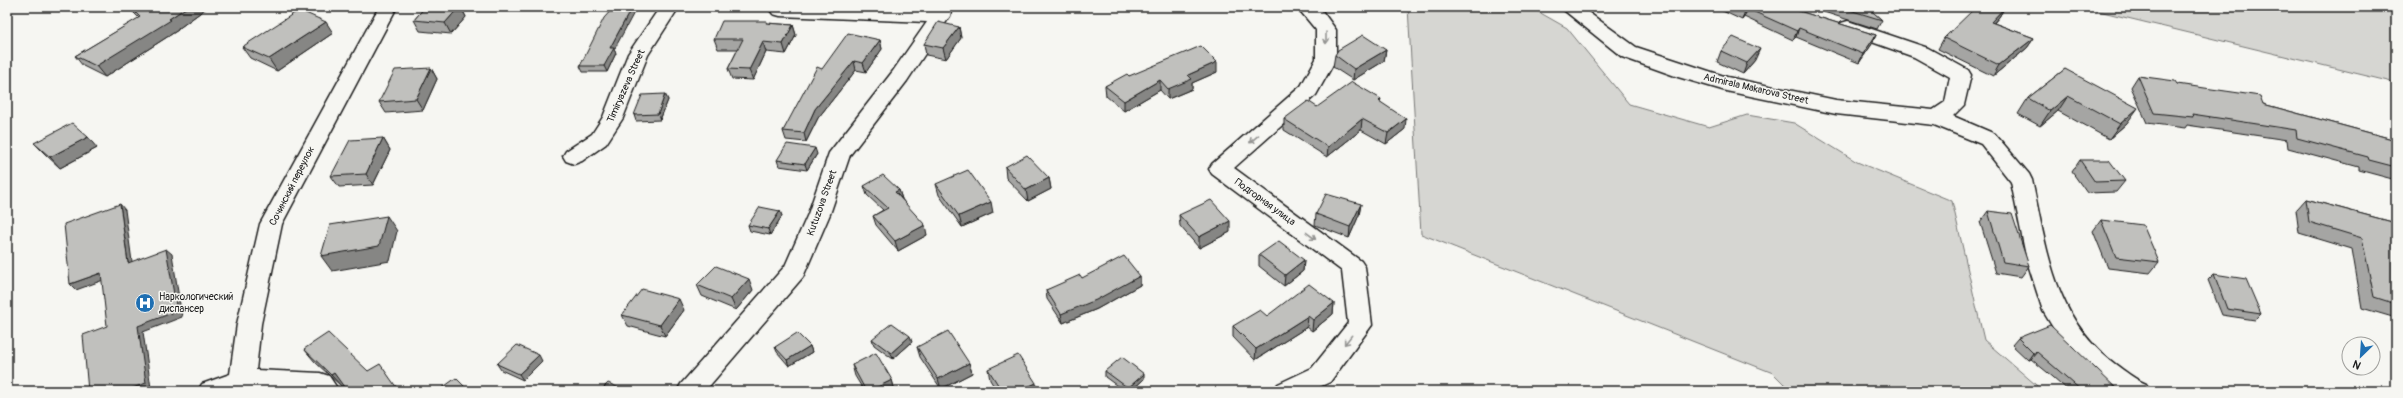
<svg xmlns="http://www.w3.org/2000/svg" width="2403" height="398" viewBox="0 0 2403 398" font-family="Pangolin,sans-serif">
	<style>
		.green { fill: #d6d6d2; stroke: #797977 }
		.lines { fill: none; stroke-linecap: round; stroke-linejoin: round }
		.minor-casing { stroke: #1c1c1c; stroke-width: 3 }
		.minor { fill: #f6f6f2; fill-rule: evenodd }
		.wall { fill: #a5a5a3; stroke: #1c1c1c }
		.shaded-wall { fill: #868684; stroke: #1c1c1c }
		.building { fill: #c0c0bd; stroke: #1c1c1c }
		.oneway { stroke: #949492 }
		.labels { text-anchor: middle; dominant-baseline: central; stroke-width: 3; stroke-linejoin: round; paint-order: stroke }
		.street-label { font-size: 10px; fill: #1c1c1c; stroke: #f6f6f2 }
		.poi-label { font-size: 10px; fill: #1c1c1c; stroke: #f6f6f2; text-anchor: start }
	</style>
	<rect width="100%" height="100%" fill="#f6f6f2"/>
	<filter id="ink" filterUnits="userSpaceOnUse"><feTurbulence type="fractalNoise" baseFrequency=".025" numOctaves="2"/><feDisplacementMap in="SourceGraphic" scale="8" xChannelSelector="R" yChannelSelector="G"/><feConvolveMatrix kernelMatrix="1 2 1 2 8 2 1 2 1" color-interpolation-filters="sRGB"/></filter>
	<g filter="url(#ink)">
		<path class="green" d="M1408,7H1530L1567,28L1629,104L1709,127L1747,115L1794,123L1857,162L1952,201L1984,340L2043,391H1791L1773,373L1421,234Z
			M2082,7H2396V83Z"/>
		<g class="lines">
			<defs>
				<path id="minor" d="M379,7H397L282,224L261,324L256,370L320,373L329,376L339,391H198L202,384L230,374L237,324L260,224Z
					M660,7H679L648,55L623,118L606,144L582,161L574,164L566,161L563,156L566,151L592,134L603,117L628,54Z
					M772,7L933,10L934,7H952L950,16L907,81L850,155L830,214L803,277L705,391H677L681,384L785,266L808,214L829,153L893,71L927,22L780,16L773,14L770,10Z
					M1297,7L1320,8L1336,30V59L1316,95L1234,168L1361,261L1365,267L1372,325L1330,382L1311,391H1274L1278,384L1312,368L1348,323L1342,271L1212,174L1209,169L1212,164L1301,86L1316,59V30Z
					M1560,7H1581L1636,47L1727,77L1836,100L1933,110L1945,102L1950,77L1914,57L1841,31L1838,27L1841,23L1848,21L1928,48L1968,70L1971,75L1964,105L1953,116L1995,134L2029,174L2032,180C2047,249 2054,319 2115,364C2125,371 2134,379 2146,384L2150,391H2114L2085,369L2063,344L2043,311L2027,261L2011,182L1981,144L1934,125L1836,114L1726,91L1678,77L1622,57Z"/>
			</defs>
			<use href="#minor" class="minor-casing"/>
			<use href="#minor" class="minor"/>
		</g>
		<path class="wall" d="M128,7H208L178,29V30L105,77L83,66L75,56L139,18Z
			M425,7H461L466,17L451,34L420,31L414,20Z
			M1714,7H1790L1799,11L1876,35L1872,44L1859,63L1796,37L1793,40L1744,17L1742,20Z
			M1808,7H1867L1882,20L1877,29Z
			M2005,7L1999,17L1994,23L2034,38L2027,48L1993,76L1938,49L1944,38Z
			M767,23L793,25L796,35L786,54L766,52L753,80L732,79L728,69L738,49H718L714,39Z
			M959,27L961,38L946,59L926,55L924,44Z
			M333,33L277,71L250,58L242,47Z
			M880,40L882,49L866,72L856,70L818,118L806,142L786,140L783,131L822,69Z
			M614,50L616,53L607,72H583L580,66Z
			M1386,50L1384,61L1353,80L1333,67L1335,55Z
			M1721,51L1755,60L1743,74L1717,62Z
			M431,68L437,79L423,110L386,113L379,102Z
			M2065,69L2127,123L2109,139L2058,111L2040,126L2018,114L2028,98Z
			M1217,72L1192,83V89L1168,99L1160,90L1124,111L1106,96L1105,86L1129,76Z
			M2138,76L2177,84L2263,104L2396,140V180L2359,170V167L2288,148L2287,140L2187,125L2185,128L2147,123L2131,87Z
			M665,94L668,100L660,120L636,121L634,115Z
			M1381,99L1380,102L1405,129L1386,144L1361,130L1327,157L1284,130V119L1317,107Z
			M383,138L390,150L373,185L339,187L331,176Z
			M34,143L97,148L60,168L45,154Z
			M817,154L807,170L779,166L777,160Z
			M2080,160L2125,181L2116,192L2087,193L2072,172Z
			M1005,167L1049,178L1051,189L1028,201L1006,178Z
			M936,184L993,213L962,227L939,195Z
			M864,186L899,190L902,199L927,235L898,251L876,225L873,216L883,210L867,195Z
			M2306,199L2396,223V318L2362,308L2352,249L2299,233L2296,210Z
			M1361,204L1359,215L1349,238L1315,225L1316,214Z
			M780,211L782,216L770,235L750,231L748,225Z
			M1988,211L2029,266L2021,277L1996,273L1980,222Z
			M1179,215L1230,232L1199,248L1180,226Z
			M2101,220L2159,262L2150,273L2108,268L2093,231Z
			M1259,255L1304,260L1303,271L1284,286L1259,266Z
			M2214,274L2261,314L2255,320L2222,315L2208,280Z
			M1140,276V285L1097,309L1063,323L1047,299L1046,290L1082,278Z
			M697,285L753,290L736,310L702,296Z
			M1334,303L1333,314L1312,331L1307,327L1255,360L1233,337V326L1267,316Z
			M684,310L665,336L628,326L622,315Z
			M2018,338L2119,391H2069L2053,377L2031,359L2028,360L2012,345Z
			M872,339L912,342L893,359L874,345Z
			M810,346L812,352L789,366L777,352L775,347Z
			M917,347L969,363L972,373L941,389L920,357Z
			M304,349L368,371L389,377L343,386L342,387L315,362Z
			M542,361L523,380L501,370L497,364Z
			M852,365L892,380L895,391H864L855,376Z
			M988,369L1037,391H997L990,380Z
			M1105,371L1144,379L1131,391H1124L1105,377Z"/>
		<path class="shaded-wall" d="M187,7H208L178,29V30L105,77L96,66L169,19Z
			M459,7H461L466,17L451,34L445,23Z
			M632,7H637L614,50L616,53L607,72L604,66L610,48Z
			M2005,7L1999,17L1985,32L1991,22Z
			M1748,9L1744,17L1742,20L1745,11Z
			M326,22L333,33L277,71L269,59Z
			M793,25L796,35L786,54L783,44Z
			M959,27L961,38L946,59L943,48Z
			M1799,28L1796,37L1793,40L1797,31Z
			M1876,35L1872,44L1859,63L1863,54Z
			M2034,38L2027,48L1993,76L1999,65Z
			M880,40L882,49L866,72L863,63Z
			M763,42L766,52L753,80L749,70Z
			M1760,49L1755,60L1743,74L1747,63Z
			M1386,50L1384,61L1353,80L1354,69Z
			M854,61L856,70L818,118L806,142L804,133L815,109Z
			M1217,62V72L1192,83V89L1168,99V89L1188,75Z
			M431,68L437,79L423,110L416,99Z
			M1160,80V90L1124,111V101Z
			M665,94L668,100L660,120L658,114Z
			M2068,96L2058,111L2040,126L2050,111Z
			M2138,108L2127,123L2109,139L2120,124Z
			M1362,119L1361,130L1327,157L1328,147Z
			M1406,119L1405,129L1386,144L1388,133Z
			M88,137L97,148L60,168L50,157Z
			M383,138L390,150L373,185L366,174Z
			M815,148L817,154L807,170L805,164Z
			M1049,178L1051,189L1028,201L1026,190Z
			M899,190L902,199L895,192Z
			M991,202L993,213L962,227L959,216Z
			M120,204L125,210L133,269L128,263Z
			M1361,204L1359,215L1349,238L1350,227Z
			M780,211L782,216L770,235L768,229Z
			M387,216L397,231L390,261L332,271L321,256Z
			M1230,221V232L1199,248V237Z
			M925,225L927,235L898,251L895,241Z
			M166,249L172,254L182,317L143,332L151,388L145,391H125L138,326Z
			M1304,260L1303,271L1284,286L1285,275Z
			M101,273L106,279L76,290L70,284Z
			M1140,276V285L1097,309L1063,323L1061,314Z
			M749,279L753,290L736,310L731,299Z
			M679,299L684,310L665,336L660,325Z
			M1334,303L1333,314L1312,331L1313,320Z
			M1308,316L1307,327L1255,360L1256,349Z
			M910,336L912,342L893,359L891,353Z
			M810,346L812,352L789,366L787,360Z
			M2037,352L2031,359L2028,360L2033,353Z
			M539,355L542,361L523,380L519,374Z
			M969,363L972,373L941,389L938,379Z
			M334,373L344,385L342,387L331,375Z
			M1144,374V379L1131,391H1128V388Z
			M892,380L895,391H869Z
			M1036,383L1037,391H1019Z"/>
		<path class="building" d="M130,7H187L169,19L171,20L96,66L75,56L140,17Z
			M425,7H459L445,23L414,20Z
			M614,7H632L610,48H614L604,66H580L604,18Z
			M1736,7H1790L1799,11L1876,35L1863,54L1799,28L1797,31L1748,9L1745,11Z
			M1840,7H1867L1882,20Z
			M1976,7H2005L1991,22L2034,38L1999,65L1944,38Z
			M299,10L326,22L269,59L242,47Z
			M722,21H767L766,23L793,25L783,44L763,42L749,70L728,69L743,39H714Z
			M938,22L959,27L943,48L924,44Z
			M848,33L880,40L863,63L854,61L815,109L804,133L783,131L817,67L822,69Z
			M1363,35L1386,50L1354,69L1335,55L1338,50Z
			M1733,37L1760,49L1747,63L1721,51Z
			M1201,46L1217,62L1188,75L1192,79L1168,89L1160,80L1124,101L1105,86L1127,74L1129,76Z
			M431,68L416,99L379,102L395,70Z
			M2065,69L2138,108L2120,124L2068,96L2050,111L2028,98Z
			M2138,76L2175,81L2177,84L2260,96L2263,104L2396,140V167L2369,160L2368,157L2297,138L2296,130L2192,114L2193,117L2154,113Z
			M1352,82L1381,99L1379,101L1406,119L1388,133L1362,119L1328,147L1284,119L1308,101L1317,107Z
			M665,94L658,114L634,115L642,95Z
			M72,123L88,137L50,157L34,143Z
			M383,138L366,174L331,176L350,140Z
			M787,144L815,148L805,164L777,160Z
			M1027,155L1049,178L1026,190L1005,167Z
			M2080,160H2109L2125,181L2095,182Z
			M968,170L991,202L959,216L936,184Z
			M883,175L899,190L895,192L925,225L895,241L873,216L888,208L864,186Z
			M1326,194L1361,204L1350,227L1316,214Z
			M2306,199L2396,223V304L2374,297L2362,238L2309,222Z
			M1211,200L1230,221L1199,237L1179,215Z
			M120,204L128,263L166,249L177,311L138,326L146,383L125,391H88L83,335L107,326L101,273L70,284L64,224Z
			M760,207L780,211L768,229L748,225Z
			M1988,211L2012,214L2029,266L2003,262Z
			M387,216L379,246L321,256L330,225Z
			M2101,220L2143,225L2159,262L2116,257Z
			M1279,241L1304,260L1285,275L1259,255Z
			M1124,256L1140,276L1096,300L1061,314L1046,290L1080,275L1082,278Z
			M716,266L749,279L731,299L697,285Z
			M2214,274L2246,279L2261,314L2227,309Z
			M1309,284L1334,303L1313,320L1308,316L1256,349L1233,326L1260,310L1267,316Z
			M642,289L679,299L660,325L622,315Z
			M892,323L910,336L891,353L872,339Z
			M2050,325L2119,391H2082L2058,370L2037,352L2033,353L2018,338Z
			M948,331L969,363L938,379L917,347Z
			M328,333L368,371L380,364L399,391H347L334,373L331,375L304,349Z
			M797,333L810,346L787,360L775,347Z
			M517,345L539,355L519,374L497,364Z
			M876,353L892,380L869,391H866L852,365Z
			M1018,355L1036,383L1019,391H1002L988,369Z
			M1122,357L1144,374L1128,388L1105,371Z
			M456,378L469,391H438Z
			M608,383L626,391H600Z
			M702,389L708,391H700Z"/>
		<defs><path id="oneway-shaft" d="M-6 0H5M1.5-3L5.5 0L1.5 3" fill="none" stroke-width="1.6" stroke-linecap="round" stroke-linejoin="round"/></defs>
		<g class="oneway">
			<use href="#oneway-shaft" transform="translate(1326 38) rotate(90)"/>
			<use href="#oneway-shaft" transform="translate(1254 139) rotate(139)"/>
			<use href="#oneway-shaft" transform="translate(1311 236) rotate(37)"/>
			<use href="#oneway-shaft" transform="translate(1348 340) rotate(128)"/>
		</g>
	</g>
	<defs>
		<symbol id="hospital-disc" viewBox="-11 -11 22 22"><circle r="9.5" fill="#1f6fb2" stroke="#f6f6f2"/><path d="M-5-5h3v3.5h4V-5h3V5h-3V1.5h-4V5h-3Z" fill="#fff"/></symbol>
	</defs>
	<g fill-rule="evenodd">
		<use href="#hospital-disc" x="134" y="292" width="22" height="22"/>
	</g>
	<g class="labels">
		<g class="street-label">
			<text transform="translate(626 86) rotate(-66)">Timiryazeva Street</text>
			<text transform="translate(1756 89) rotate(13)">Admirala Makarova Street</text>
			<text transform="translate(292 186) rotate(-63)">Сочинский переулок</text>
			<text transform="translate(1265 202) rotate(36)">Подгорная улица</text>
			<text transform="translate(822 203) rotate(-70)">Kutuzova Street</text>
		</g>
		<g class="poi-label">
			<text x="159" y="297">Наркологический<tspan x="159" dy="12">диспансер</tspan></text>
		</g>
	</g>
	<rect width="2403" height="398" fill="none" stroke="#f6f6f2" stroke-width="24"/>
	<rect x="12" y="12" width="2379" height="374" fill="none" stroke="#1c1c1c" stroke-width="1.5" filter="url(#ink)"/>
	<g transform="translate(2361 356) rotate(205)"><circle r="19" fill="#f6f6f2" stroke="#9f9f9c"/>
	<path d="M0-3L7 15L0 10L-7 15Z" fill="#1f6fb2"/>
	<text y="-6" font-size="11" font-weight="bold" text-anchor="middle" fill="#1c1c1c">N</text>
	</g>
</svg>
